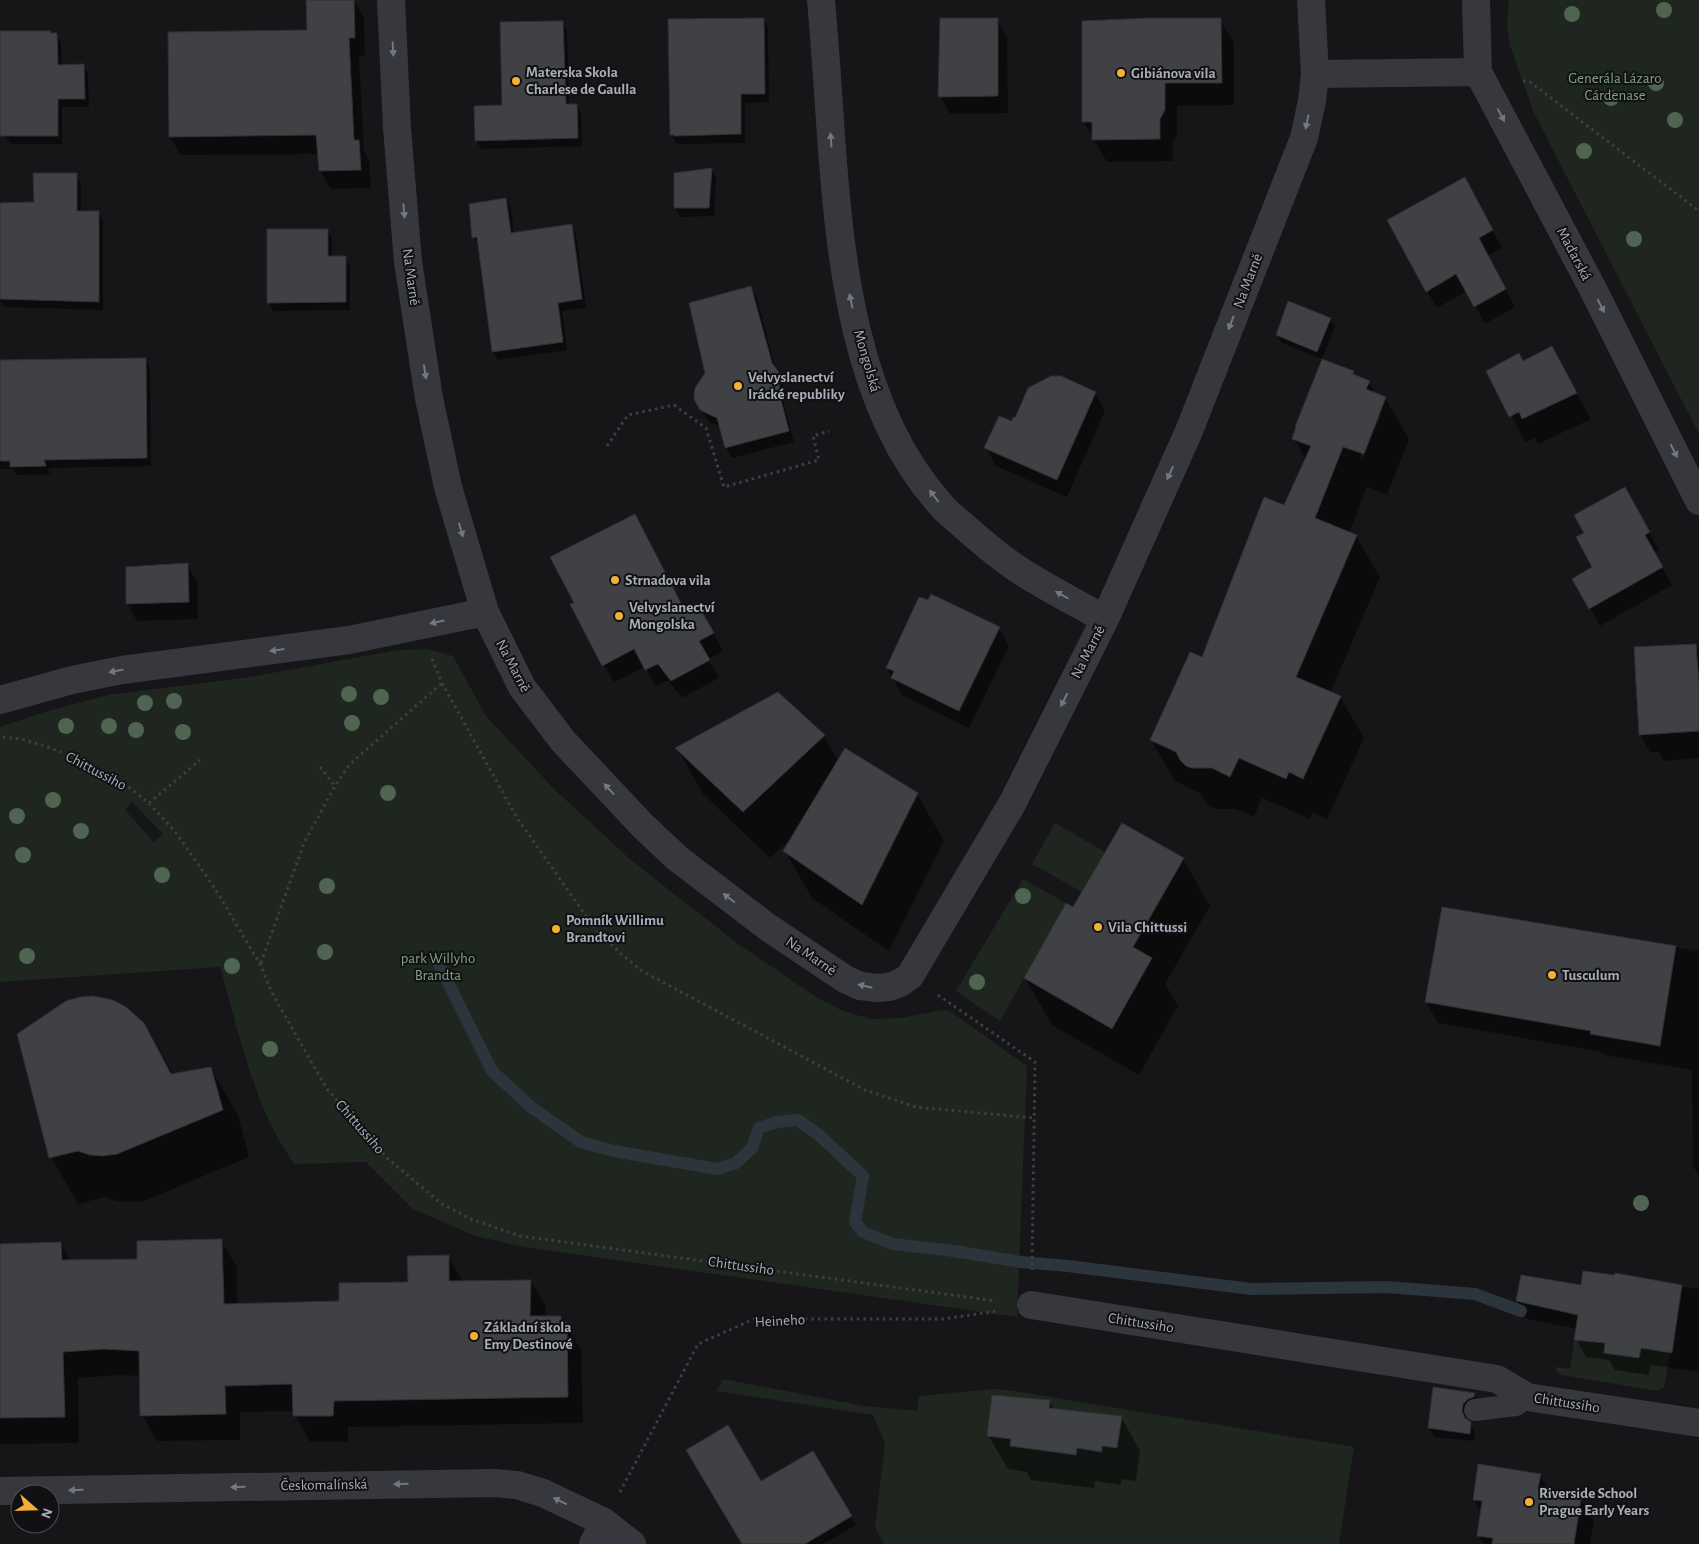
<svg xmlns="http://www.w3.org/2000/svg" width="1699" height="1544" viewBox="0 0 1699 1544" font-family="'Alegreya Sans',sans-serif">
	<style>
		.green { fill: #1e261f; fill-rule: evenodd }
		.shadow { fill: #0007; fill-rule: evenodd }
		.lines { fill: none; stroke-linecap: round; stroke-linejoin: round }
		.stream { stroke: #2c353c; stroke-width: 12 }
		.building { fill: #404145; stroke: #303034 }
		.path { stroke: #3d3f44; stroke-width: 3; stroke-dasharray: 2.5 4; stroke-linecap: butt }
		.service { stroke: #37383d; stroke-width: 22 }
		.pedestrian { stroke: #37383d; stroke-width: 28 }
		.minor { stroke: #37383d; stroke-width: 28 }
		.tree { fill: #506452 }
		.oneway { fill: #757881 }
		.poi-dot { fill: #f2b134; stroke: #111113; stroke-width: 2 }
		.labels { text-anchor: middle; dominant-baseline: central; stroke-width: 4; stroke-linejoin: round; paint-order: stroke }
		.poi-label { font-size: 15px; font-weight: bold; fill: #a8adb8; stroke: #111113; text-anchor: start }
		.park-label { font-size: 15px; fill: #7fa381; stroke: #111113 }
		.street-label { font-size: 15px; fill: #a8adb8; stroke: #111113 }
	</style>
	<rect width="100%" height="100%" fill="#161618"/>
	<path class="green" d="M1509,0H1699V434L1534,113L1510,46L1507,25Z
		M427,649L453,656L486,716L554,789L631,860L737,943L816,997L843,1011L871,1019L900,1018L944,1010L950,1011L1027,1066L1017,1317L524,1247L475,1236L413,1209L366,1162L294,1164C288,1155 282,1145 276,1135C249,1083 236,1023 220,967L0,982V727L48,711L108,695L250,677L398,650ZM132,802L163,834L154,842L125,810Z
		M1055,823L1105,852L1082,892L1032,864Z
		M1023,879L1066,903L1000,1021L956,991Z
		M1574,1340L1605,1343L1604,1353L1639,1358L1641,1348L1670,1352L1664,1387L1658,1391L1562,1375L1557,1372L1555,1367L1570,1369Z
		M723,1379L865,1406L917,1411L919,1396L995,1389L1014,1391L1354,1447L1339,1544H884L875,1527L885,1444L873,1415L717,1391Z"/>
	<path class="shadow" d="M340,0H354L364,18L365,56H359L364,151L369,160L371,188L331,189L320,171L319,154L181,155L170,137L309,31Z
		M764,19L768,28L769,102L745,103V143L680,144L676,143L671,134Z
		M997,20L1007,37L1008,113L950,114L940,96Z
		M1220,20L1234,43V105L1177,106V134L1173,142V161L1107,162L1083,121Z
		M562,22L567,30L569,105H576L581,113L582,146L481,149L476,140L503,107Z
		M50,32L51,34H56L61,43L62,66L83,65L88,74L89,107H62V144H11L0,132V36Z
		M711,169L716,177L714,216L680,217L675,208V174Z
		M76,174L81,183V212H98L103,220V310L4,307L0,300V204H35Z
		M1474,196L1502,248L1488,256L1515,307L1485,324L1467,291L1437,308L1427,291Z
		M506,199L511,208L514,234L571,226L576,234L586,308L562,311L567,350L498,360L493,352L479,246L474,238L470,205Z
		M327,230L332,238V257H345L350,266V310L273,311L269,302Z
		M750,287L757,298L776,371L785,389L784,404L794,442L732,458L726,448L720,426L709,422L696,402L706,373Z
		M1330,319L1335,327L1322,359L1282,343L1277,335Z
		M146,359L150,368L151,466L48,468L50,474L16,475L13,469H0V361Z
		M1523,363L1566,374L1591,419L1538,444L1535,438L1525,442L1488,371Z
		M1353,372L1355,376L1369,382L1376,395L1385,398L1409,439L1387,495L1367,487L1349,533L1356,536L1380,577L1330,693L1340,697L1364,738L1327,819L1313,813L1310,819L1262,798L1254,817L1236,809H1217L1211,807L1205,802L1200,793L1175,781L1151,740L1203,659L1284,507L1306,460L1294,438ZM1378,415H1381L1362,460L1360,459Z
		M1095,393L1105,411L1067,497L996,466L986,448Z
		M1625,489L1659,550L1654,553L1672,585L1600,626L1574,579L1594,567L1586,533Z
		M187,564L197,582L198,619L137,621L127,603Z
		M575,603L684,610L707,622L723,651L708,659L719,678L682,698L668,680L656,687L645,667L614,682L604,665Z
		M999,628L1009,646L969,728L902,695L887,668Z
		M1695,645L1699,652V758L1664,761L1659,752H1650L1640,735Z
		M778,693L824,736L838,761L917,794L944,841L889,951L812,898L785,851L792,838L770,858L703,794L677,748Z
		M1183,859L1210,906L1165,984L1178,1006L1139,1075L1052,1025L1025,978L1073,909Z
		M1443,909L1699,951V1176L1693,1166L1692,1070L1604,1055L1602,1052L1438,1023L1426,1002Z
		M143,1023L174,1075L211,1069L238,1115L249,1157L144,1201L130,1202L117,1201L105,1197L78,1204L51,1157Z
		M221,1241L237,1267V1305L341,1302L409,1283L448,1256L463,1282L531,1281L546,1307L545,1317H560L564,1324H566L581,1350L583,1423L348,1427V1442H310L295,1415L294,1411L240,1412V1440L157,1441L142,1415L141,1376L120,1375L78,1378L79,1443L0,1444V1245L61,1244L71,1262L138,1261Z
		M1522,1277L1582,1287L1652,1282L1699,1289V1372L1650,1365L1649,1375L1615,1370L1609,1360L1586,1357L1576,1339L1577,1329L1527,1319L1517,1301Z
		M1434,1388L1474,1394L1479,1402L1467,1413L1466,1421L1470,1423L1475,1432L1474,1441L1434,1437L1429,1428Z
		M1049,1401L1054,1409L1121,1417L1140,1451L1136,1481L1121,1479V1485L1095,1481L1094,1488L1031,1480L1027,1472L1008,1469L988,1435Z
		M813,1453L856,1525L823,1544H743L761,1483Z
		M1540,1475L1549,1491H1552L1555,1496L1581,1500L1594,1522L1590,1544H1483L1478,1535L1482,1513L1474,1500Z"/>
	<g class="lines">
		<path class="stream" d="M438,962L492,1071L531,1107L581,1142L614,1151L717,1169L736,1163L752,1148L759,1128L777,1122L798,1120L819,1135L863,1176L855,1222L863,1232L893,1244L954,1251L1021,1262L1068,1266L1251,1289L1387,1287L1475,1294L1521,1311"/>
	</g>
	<path class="building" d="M306,0H354L355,38H349L354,140H359L361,170L319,171L316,135L169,137L168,32L307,30Z
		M764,18L765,94H741V134L674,136V135H670L668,19Z
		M940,18H998V96L938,97Z
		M1149,18H1221L1222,83H1165V110L1160,119V139L1092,140V122H1082V21Z
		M558,21H563L566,104H577L578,138L475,141L474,106L502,105L500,22Z
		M0,31H51L50,33H57L58,65L84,64L85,99H58V136H0Z
		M712,168L709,208H674V173Z
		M33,173H77V211H99V302L0,299V203L34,202Z
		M1465,177L1493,230L1479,238L1506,289L1474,307L1456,274L1426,292L1387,220Z
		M506,198L511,233L572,224L582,299L558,303L563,342L492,352L477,237L472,238L469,204Z
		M267,229H328V256H346V302L267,303Z
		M751,286L772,363L778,371L780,377L779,392L789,431L725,448L717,418L700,410L694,399L695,388L705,373L689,303Z
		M1288,301L1331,318L1317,352L1276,335Z
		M1552,346L1577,393L1522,419L1519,412L1509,417L1486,371L1519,353L1523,361Z
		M146,358L147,458L44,460L46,466L10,467V461H0V360Z
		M1322,359L1354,371L1353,374L1370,381L1366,389L1386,397L1364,454L1343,447L1315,518L1357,535L1296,677L1341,696L1303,779L1289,772L1286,779L1239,758L1230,777L1212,768H1192L1186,766L1180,760L1176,752L1150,740L1190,652L1202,657L1264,497L1284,505L1311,446L1292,439L1296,427H1295Z
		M1051,376H1061L1096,392L1057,480L984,448L999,416L1012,421L1013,417L1015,418L1028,388Z
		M1625,487L1650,532L1645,535L1663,567L1589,609L1572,579L1592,567L1576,537L1584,533L1574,515Z
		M635,514L684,609L697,603L714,633L699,641L710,660L671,681L658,664L645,670L634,649L602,666L570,604L574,603L550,557Z
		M188,563L189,602L126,604V567Z
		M931,594L1000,627L959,711L891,678L894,671L886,668L919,597L928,600Z
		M1696,644L1699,684V731L1639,735L1634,647Z
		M778,692L825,735L743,812L675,748Z
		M845,748L918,793L862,905L783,851Z
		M1122,823L1184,858L1133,947L1152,958L1112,1029L1024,978L1066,903L1073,907Z
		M1442,907L1676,946L1660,1046L1590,1034L1591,1031L1425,1002Z
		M93,996L113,1000L126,1007L144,1023L171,1074L211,1067L223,1110L117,1154L103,1156L90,1155L78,1151L49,1158L17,1034L66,1001L80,997Z
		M222,1239L224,1304L339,1301V1283L408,1282L407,1256L449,1255V1281L531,1280L530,1316H561V1322H567L568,1397L334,1401L333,1416H293L292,1384L225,1386L226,1414L140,1416L139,1351L104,1349L63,1352L65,1417L0,1418V1244L61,1242L62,1260L137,1259V1241Z
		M1583,1271L1614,1275L1615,1273L1682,1285L1672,1353L1641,1348L1639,1358L1604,1353L1605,1343L1574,1340L1578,1315L1516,1301L1521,1275L1581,1285Z
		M1433,1387L1475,1393L1474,1397L1468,1399L1463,1404L1462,1411L1465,1418L1471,1422L1470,1434L1428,1428Z
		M992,1395L1050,1400L1049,1408L1122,1416L1117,1448L1102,1446V1452L1077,1448L1076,1455L1010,1446L1011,1439L987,1436Z
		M728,1425L761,1481L813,1451L852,1516L805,1544H742L686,1450Z
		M1478,1464L1541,1474L1538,1488L1553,1490L1552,1494L1581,1499L1574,1544H1492L1493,1538L1477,1536L1482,1501L1473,1500Z"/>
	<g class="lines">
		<path class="path" d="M1523,81L1530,82L1699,211
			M607,446L628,415L674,405L706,428L724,487L819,460L813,436L829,431
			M432,659L442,683L517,818L593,926L620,953L642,971L865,1090L916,1107L1035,1118
			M3,737L21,739L48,747L73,757L122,782L149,803L177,834L214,887L260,964L273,995L327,1089L387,1158L442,1204L471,1219L520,1236L996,1301
			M320,767L335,786
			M149,803L200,760
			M261,963L304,843L335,786L349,765L442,683
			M938,995L1035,1062L1032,1270
			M620,1492L698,1344L754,1319H943L998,1311"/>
		<path class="service" d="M1475,1410L1516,1405L1527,1397"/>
		<path class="pedestrian" d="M1031,1305L1497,1379L1527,1397"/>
		<path class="minor" d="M391,0L397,128L408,262L429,398L448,487L485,612L522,687L563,741L643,826L677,858L766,926L845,979L860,986L877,988L889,987L900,983L910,976L1012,804L1105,619L1189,431L1304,138L1312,101L1315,74L1311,0
			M821,0C825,45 828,90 831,136C840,259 854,409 941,505C948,514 958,520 966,528C983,543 1001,558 1019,570C1047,588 1076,603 1105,619
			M1476,0L1478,72L1595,293L1699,501
			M1315,74L1478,72
			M0,700L72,680L122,670L349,640L485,612
			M1527,1397L1699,1423
			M0,1491L494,1483L517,1485L543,1493L604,1522L632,1544
			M593,1544L604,1522"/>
	</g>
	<g class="tree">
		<circle cx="1664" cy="10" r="8"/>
		<circle cx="1572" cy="14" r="8"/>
		<circle cx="1656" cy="83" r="8"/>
		<circle cx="1611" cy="98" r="8"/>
		<circle cx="1675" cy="120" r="8"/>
		<circle cx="1584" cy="151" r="8"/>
		<circle cx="1634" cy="239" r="8"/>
		<circle cx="349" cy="694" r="8"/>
		<circle cx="381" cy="697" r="8"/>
		<circle cx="174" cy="701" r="8"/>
		<circle cx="145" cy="703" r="8"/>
		<circle cx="352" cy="723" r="8"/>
		<circle cx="66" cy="726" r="8"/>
		<circle cx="109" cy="726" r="8"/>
		<circle cx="136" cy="730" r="8"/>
		<circle cx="183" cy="732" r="8"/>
		<circle cx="388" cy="793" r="8"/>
		<circle cx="53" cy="800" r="8"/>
		<circle cx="17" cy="816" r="8"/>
		<circle cx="81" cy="831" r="8"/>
		<circle cx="23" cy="855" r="8"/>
		<circle cx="162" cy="875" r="8"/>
		<circle cx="327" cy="886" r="8"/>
		<circle cx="1023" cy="896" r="8"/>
		<circle cx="325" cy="952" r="8"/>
		<circle cx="27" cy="956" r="8"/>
		<circle cx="232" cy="966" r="8"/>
		<circle cx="977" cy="982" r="8"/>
		<circle cx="270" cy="1049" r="8"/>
		<circle cx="1641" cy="1203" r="8"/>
	</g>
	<defs><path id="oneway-solid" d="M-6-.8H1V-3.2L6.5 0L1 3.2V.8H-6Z" transform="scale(1.25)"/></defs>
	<g class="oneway">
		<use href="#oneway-solid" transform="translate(393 49) rotate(87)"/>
		<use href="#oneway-solid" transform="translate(1501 115) rotate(62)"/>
		<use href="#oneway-solid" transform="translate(1307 122) rotate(102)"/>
		<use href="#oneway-solid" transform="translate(831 140) rotate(-94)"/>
		<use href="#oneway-solid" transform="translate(404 211) rotate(85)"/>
		<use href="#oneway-solid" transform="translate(851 301) rotate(-102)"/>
		<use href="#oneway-solid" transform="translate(1601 306) rotate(63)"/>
		<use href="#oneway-solid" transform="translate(1231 323) rotate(111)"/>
		<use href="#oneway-solid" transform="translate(425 372) rotate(81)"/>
		<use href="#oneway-solid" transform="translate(1674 451) rotate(63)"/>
		<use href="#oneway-solid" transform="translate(1170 473) rotate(114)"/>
		<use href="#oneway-solid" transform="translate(934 496) rotate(-127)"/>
		<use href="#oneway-solid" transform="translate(461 530) rotate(74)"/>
		<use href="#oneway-solid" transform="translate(1062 595) rotate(-150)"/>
		<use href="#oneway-solid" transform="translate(437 622) rotate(168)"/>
		<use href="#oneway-solid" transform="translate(277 650) rotate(172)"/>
		<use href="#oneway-solid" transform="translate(116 671) rotate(169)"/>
		<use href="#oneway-solid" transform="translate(1064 700) rotate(117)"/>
		<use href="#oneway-solid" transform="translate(609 789) rotate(-133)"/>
		<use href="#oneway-solid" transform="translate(729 898) rotate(-143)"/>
		<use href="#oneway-solid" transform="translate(865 986) rotate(-167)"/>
		<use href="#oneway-solid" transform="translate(401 1484) rotate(179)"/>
		<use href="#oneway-solid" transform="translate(238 1487) rotate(179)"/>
		<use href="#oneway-solid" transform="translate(76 1490) rotate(179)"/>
		<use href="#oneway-solid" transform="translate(560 1501) rotate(-154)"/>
	</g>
	<g class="poi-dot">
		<circle cx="1121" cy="73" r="5"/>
		<circle cx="516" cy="81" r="5"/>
		<circle cx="738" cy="386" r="5"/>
		<circle cx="615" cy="580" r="5"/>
		<circle cx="619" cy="616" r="5"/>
		<circle cx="1098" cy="927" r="5"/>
		<circle cx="556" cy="929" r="5"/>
		<circle cx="1552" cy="975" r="5"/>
		<circle cx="474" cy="1336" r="5"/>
		<circle cx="1529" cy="1502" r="5"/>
	</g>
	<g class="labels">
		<g class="poi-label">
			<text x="526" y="72">Materska Skola<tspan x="526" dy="17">Charlese de Gaulla</tspan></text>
			<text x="1131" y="73">Gibiánova vila</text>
			<text x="748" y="377">Velvyslanectví<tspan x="748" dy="17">Irácké republiky</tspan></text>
			<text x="625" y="580">Strnadova vila</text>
			<text x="629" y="607">Velvyslanectví<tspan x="629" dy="17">Mongolska</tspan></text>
			<text x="566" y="920">Pomník Willimu<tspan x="566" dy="17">Brandtovi</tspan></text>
			<text x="1108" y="927">Vila Chittussi</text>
			<text x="1562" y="975">Tusculum</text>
			<text x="484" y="1327">Základní škola<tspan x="484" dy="17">Emy Destinové</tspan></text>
			<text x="1539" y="1493">Riverside School<tspan x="1539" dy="17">Prague Early Years</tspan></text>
		</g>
		<g class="park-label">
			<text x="1615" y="78">Generála Lázaro<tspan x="1615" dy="17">Cárdenase</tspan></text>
			<text x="438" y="958">park Willyho<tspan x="438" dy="17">Brandta</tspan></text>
		</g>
		<g class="street-label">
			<text transform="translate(1574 254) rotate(62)">Maďarská</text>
			<text transform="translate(411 277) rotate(82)">Na Marně</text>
			<text transform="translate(1248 281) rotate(-69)">Na Marně</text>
			<text transform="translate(867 361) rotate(74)">Mongolská</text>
			<text transform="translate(1088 652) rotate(-63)">Na Marně</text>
			<text transform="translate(513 666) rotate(62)">Na Marně</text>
			<text transform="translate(96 771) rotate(28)">Chittussiho</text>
			<text transform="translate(811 956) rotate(34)">Na Marně</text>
			<text transform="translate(360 1127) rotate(49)">Chittussiho</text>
			<text transform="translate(741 1266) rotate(8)">Chittussiho</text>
			<text transform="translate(780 1321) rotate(-3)">Heineho</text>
			<text transform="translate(1141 1323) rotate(9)">Chittussiho</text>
			<text transform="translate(1567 1403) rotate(9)">Chittussiho</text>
			<text transform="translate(324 1485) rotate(-1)">Českomalínská</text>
		</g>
	</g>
	<g transform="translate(35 1509) rotate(110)"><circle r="24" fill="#111113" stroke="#4d4f55"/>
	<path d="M0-4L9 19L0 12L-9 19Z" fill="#f2b134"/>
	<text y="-8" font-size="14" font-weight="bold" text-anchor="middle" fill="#a8adb8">N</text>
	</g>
</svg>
